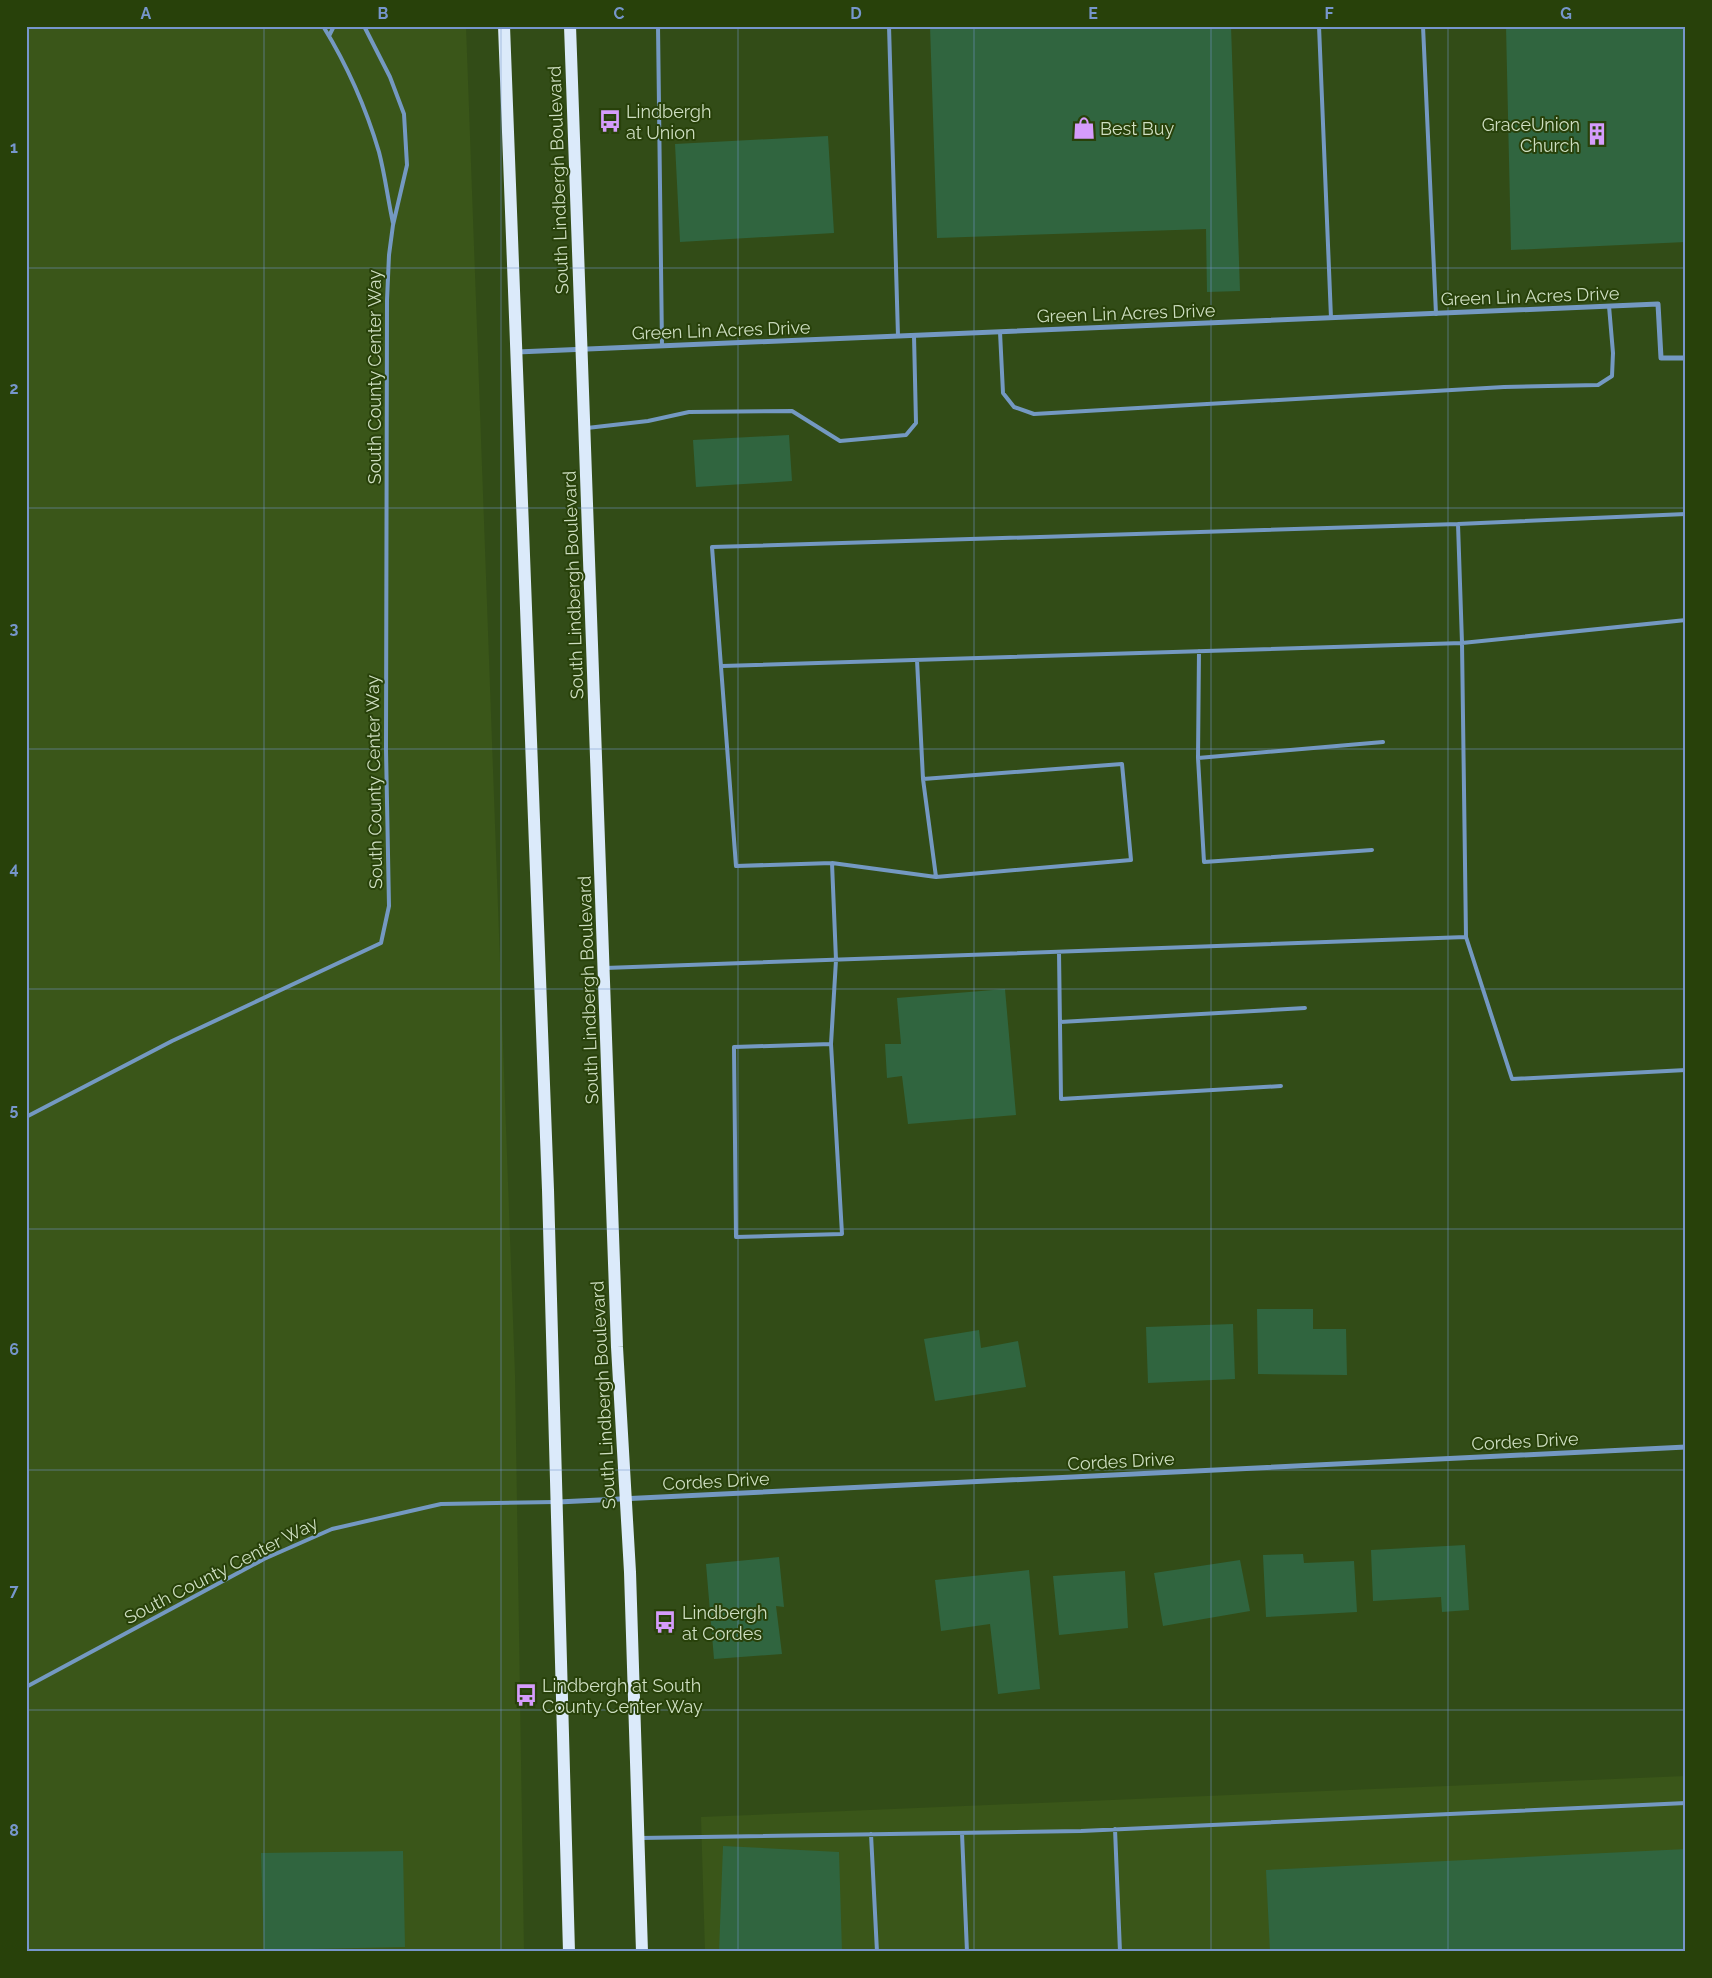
<svg xmlns="http://www.w3.org/2000/svg" width="1712" height="1978" viewBox="0 0 1712 1978" font-family="Raleway,sans-serif">
	<style>
		.built { fill: #3a5619 }
		.building { fill: #30653f }
		.lines { fill: none; stroke-linecap: round; stroke-linejoin: round }
		.lane { stroke: #7499c2; stroke-width: 4 }
		.street { stroke: #7499c2; stroke-width: 5 }
		.primary { stroke: #dbeafa; stroke-width: 12 }
		.grid { fill: none; stroke: #7696cc; stroke-width: 1; stroke-opacity: 0.55 }
		.labels { text-anchor: middle; dominant-baseline: central; stroke-width: 4; stroke-linejoin: round; paint-order: stroke }
		.poi-label { font-size: 18px; fill: #cedec1; stroke: #28410a; text-anchor: start }
		.street-label { font-size: 18px; fill: #cedec1; stroke: #28410a }
		.neatline { fill: none; stroke: #7696cc; stroke-width: 2 }
		.grid-label { font-size: 16px; text-anchor: middle; font-weight: bold; fill: #7696cc }
	</style>
	<rect width="100%" height="100%" fill="#324c17"/>
	<path class="built" d="M26,26H466L515,1375L524,1952H26Z
		M1686,1776V1952H705L701,1817Z"/>
	<path class="building" d="M930,26H1231L1240,291L1207,292L1206,229L937,238Z
		M1506,26H1686V242L1511,250Z
		M828,136L834,233L680,242L675,144Z
		M789,435L792,481L696,487L693,440Z
		M1005,989L1016,1115L908,1124L902,1076L887,1078L885,1044H901L897,998Z
		M1257,1309H1313V1329H1346L1347,1375L1258,1374Z
		M1233,1324L1235,1379L1148,1383L1146,1327Z
		M979,1330L981,1348L1018,1341L1026,1387L935,1401L924,1339Z
		M1465,1545L1469,1610L1442,1612L1441,1597L1373,1601L1371,1550Z
		M1303,1554L1304,1563L1354,1561L1357,1612L1266,1617L1263,1555Z
		M779,1557L784,1607L776,1606L782,1654L714,1659L706,1564Z
		M1240,1560L1250,1611L1163,1626L1154,1573Z
		M1029,1570L1040,1689L998,1694L990,1624L941,1631L935,1580Z
		M1125,1571L1128,1628L1059,1635L1053,1576Z
		M723,1846L839,1852L842,1952H719Z
		M1686,1849V1952H1270L1266,1870Z
		M403,1851L405,1947L264,1950L261,1853Z"/>
	<g class="lines">
		<path class="lane" d="M323,26C347,65 366,108 379,152C385,175 388,200 393,223
			M658,26L662,346
			M889,26L898,336
			M1319,26L1331,318
			M1423,26L1436,314
			M329,36L334,26
			M1000,332L1003,393L1014,407L1034,414L1504,387L1598,385L1612,376L1613,353L1609,306
			M587,428L648,421L689,412L792,411L840,441L906,435L916,423L914,336
			M1458,524L1686,514
			M1199,651L1198,758L1204,862L1372,850
			M917,660L923,779L936,877
			M722,666L1462,643L1686,620
			M1198,758L1383,742
			M832,863L936,877L1131,860L1122,764L923,779
			M1466,937L1512,1079L1686,1070
			M1059,952L1061,1099L1281,1086
			M605,968L1466,937L1462,643L1458,524L712,547L736,866L832,863L836,960L831,1044L842,1234L736,1237L734,1047L831,1044
			M1060,1022L1305,1008
			M26,1117L172,1041L381,943L389,906L386,750L387,300L389,255L393,225L407,165L404,114L390,77L364,26
			M26,1687L264,1559L332,1529L441,1504L555,1502
			M1115,1829L1120,1952
			M962,1833L967,1952
			M871,1834L877,1952
			M640,1838L1081,1831L1686,1803"/>
		<path class="street" d="M517,352L1658,304L1661,358H1686
			M558,1502L1686,1447"/>
		<path class="primary" d="M504,26L548,1190L569,1952
			M570,26L617,1347L630,1572L642,1952"/>
	</g>
	<path class="grid" d="M264,26V1952M501,26V1952M738,26V1952M974,26V1952M1211,26V1952M1448,26V1952M26,268H1686M26,508H1686M26,749H1686M26,989H1686M26,1229H1686M26,1470H1686M26,1710H1686"/>
	<defs>
		<symbol id="bus-bare" viewBox="-9 -9 18 18"><path d="M-5-6H5V4H4V6H2V4H-2V6H-4V4H-5ZM-3.5-4V0h7V-4ZM-3.5 1.2v1.5H-2V1.2ZM2 1.2v1.5H3.5V1.2Z" fill="#d59cfb" stroke="#28410a" stroke-width="2.5" paint-order="stroke"/></symbol>
		<symbol id="shop-bare" viewBox="-9 -9 18 18"><path d="M-5-2.5h2.3a2.7 3.5 0 0 1 5.4 0H5L5.5 6h-11ZM-1.5-2.5h3a1.5 2.3 0 0 0-3 0Z" fill="#d59cfb" stroke="#28410a" stroke-width="2.5" paint-order="stroke"/></symbol>
		<symbol id="building-bare" viewBox="-9 -9 18 18"><path d="M-4-6H4V6H1V3H-1V6H-4ZM-2.5-4.3h1.7v1.8h-1.7ZM.8-4.3h1.7v1.8H.8ZM-2.5-1h1.7V.8h-1.7ZM.8-1h1.7V.8H.8Z" fill="#d59cfb" stroke="#28410a" stroke-width="2.5" paint-order="stroke"/></symbol>
	</defs>
	<g fill-rule="evenodd">
		<use href="#bus-bare" x="594" y="105" width="32" height="32"/>
		<use href="#shop-bare" x="1068" y="112" width="32" height="32"/>
		<use href="#building-bare" x="1581" y="118" width="32" height="32"/>
		<use href="#bus-bare" x="649" y="1606" width="32" height="32"/>
		<use href="#bus-bare" x="510" y="1679" width="32" height="32"/>
	</g>
	<g class="labels">
		<g class="poi-label">
			<text x="626" y="111">Lindbergh<tspan x="626" dy="21">at Union</tspan></text>
			<text x="1580" y="124" text-anchor="end">GraceUnion<tspan x="1580" dy="21">Church</tspan></text>
			<text x="1100" y="128">Best Buy</text>
			<text x="682" y="1612">Lindbergh<tspan x="682" dy="21">at Cordes</tspan></text>
			<text x="542" y="1685">Lindbergh at South<tspan x="542" dy="21">County Center Way</tspan></text>
		</g>
		<g class="street-label">
			<text transform="translate(558 180) rotate(-92)">South Lindbergh Boulevard</text>
			<text transform="translate(1530 296) rotate(-2)">Green Lin Acres Drive</text>
			<text transform="translate(1126 313) rotate(-2)">Green Lin Acres Drive</text>
			<text transform="translate(721 330) rotate(-2)">Green Lin Acres Drive</text>
			<text transform="translate(374 377) rotate(-90)">South County Center Way</text>
			<text transform="translate(573 585) rotate(-92)">South Lindbergh Boulevard</text>
			<text transform="translate(374 782) rotate(-91)">South County Center Way</text>
			<text transform="translate(588 990) rotate(-92)">South Lindbergh Boulevard</text>
			<text transform="translate(603 1395) rotate(-93)">South Lindbergh Boulevard</text>
			<text transform="translate(1525 1441) rotate(-3)">Cordes Drive</text>
			<text transform="translate(1121 1461) rotate(-3)">Cordes Drive</text>
			<text transform="translate(716 1481) rotate(-3)">Cordes Drive</text>
			<text transform="translate(221 1570) rotate(-27)">South County Center Way</text>
		</g>
	</g>
	<rect width="1712" height="1978" fill="none" stroke="#28410a" stroke-width="55"/>
	<rect x="28" y="28" width="1656" height="1922" class="neatline"/>
	<g class="grid-label">
		<text x="146" y="19">A</text>
		<text x="383" y="19">B</text>
		<text x="619" y="19">C</text>
		<text x="856" y="19">D</text>
		<text x="1093" y="19">E</text>
		<text x="1329" y="19">F</text>
		<text x="1566" y="19">G</text>
		<text x="14" y="153">1</text>
		<text x="14" y="394">2</text>
		<text x="14" y="634">3</text>
		<text x="14" y="874">4</text>
		<text x="14" y="1115">5</text>
		<text x="14" y="1355">6</text>
		<text x="14" y="1596">7</text>
		<text x="14" y="1836">8</text>
	</g>
</svg>
